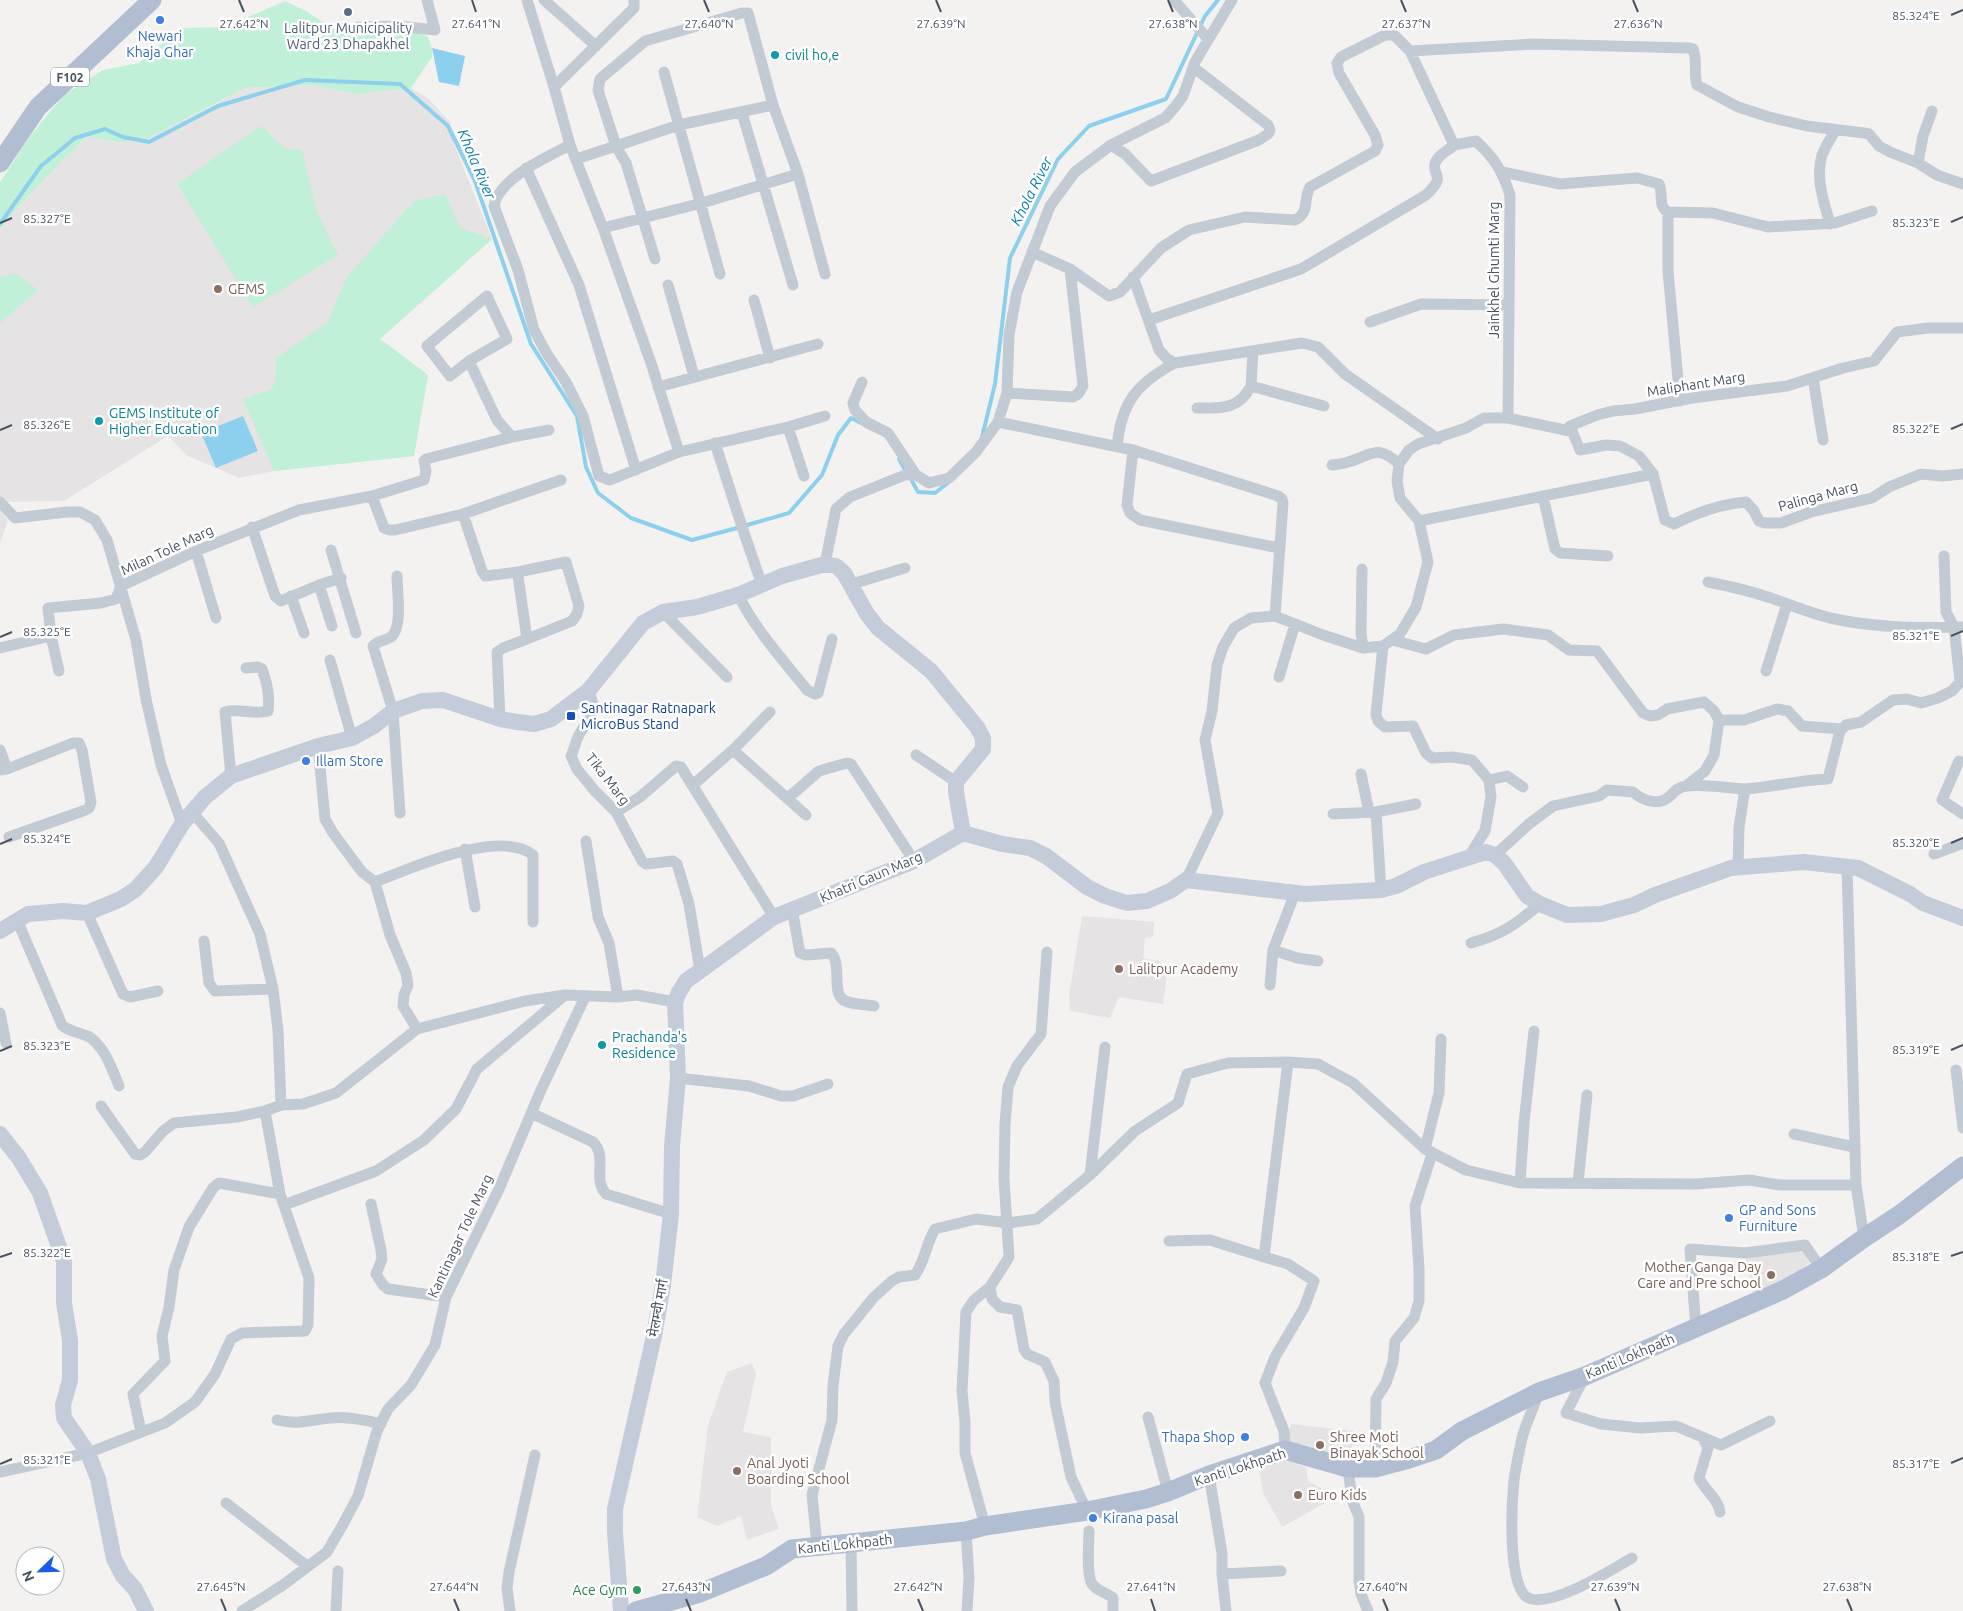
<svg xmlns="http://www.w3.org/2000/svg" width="1963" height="1611" viewBox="0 0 1963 1611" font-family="Ubuntu,'Noto Sans Devanagari',sans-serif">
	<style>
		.education { fill: #e5e3e3 }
		.green { fill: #c1f0d8 }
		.water { fill: #8dd0ee }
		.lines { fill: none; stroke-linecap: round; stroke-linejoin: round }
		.stream { stroke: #8dd0ee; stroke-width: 4 }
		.street { stroke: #c2cad3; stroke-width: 11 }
		.secondary { stroke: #c4ccda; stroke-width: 16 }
		.primary { stroke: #b1bdd0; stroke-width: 19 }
		.ticks { fill: none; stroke: #49525f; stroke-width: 2 }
		.service-dot { fill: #5c6f8a; stroke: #fff; stroke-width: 2 }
		.shop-dot { fill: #3f7fe0; stroke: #fff; stroke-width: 2 }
		.culture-dot { fill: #0f9aa8; stroke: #fff; stroke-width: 2 }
		.education-dot { fill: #8d6e63; stroke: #fff; stroke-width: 2 }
		.transit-dot { fill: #1a4fb4; stroke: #fff; stroke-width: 2 }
		.leisure-dot { fill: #2e9e5b; stroke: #fff; stroke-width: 2 }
		.labels { text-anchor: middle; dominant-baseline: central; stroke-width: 5; stroke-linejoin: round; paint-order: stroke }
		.shield { fill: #fff; stroke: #80868f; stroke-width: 1 }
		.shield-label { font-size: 12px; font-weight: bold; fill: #49525f }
		.service-label { font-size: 14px; fill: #4e5e75; stroke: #fff }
		.shop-label { font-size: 14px; fill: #366cbe; stroke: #fff; text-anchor: start }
		.culture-label { font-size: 14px; fill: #0d838f; stroke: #fff; text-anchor: start }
		.street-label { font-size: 14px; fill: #49525f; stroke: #fff }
		.education-label { font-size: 14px; fill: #785e54; stroke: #fff; text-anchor: start }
		.transit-label { font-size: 14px; fill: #164399; stroke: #fff; text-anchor: start }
		.leisure-label { font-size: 14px; fill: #27864d; stroke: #fff; text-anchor: end }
		.water-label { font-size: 15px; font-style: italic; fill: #0b7db0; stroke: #fff }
		.ticks-label { font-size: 12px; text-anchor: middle; fill: #49525f; stroke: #fff; stroke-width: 5; stroke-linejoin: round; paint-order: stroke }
	</style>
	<rect width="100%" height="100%" fill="#f4f2f1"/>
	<path class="education" d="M313,85L357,94L411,88L429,99L450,122L454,144L492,239L380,339L428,375L414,456L274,471L239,478L186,455L168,436L64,501L6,502L0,497V228L26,198L87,136L117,142L190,117L245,88Z
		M0,511L8,520L0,543Z
		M1082,916L1154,922L1153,937L1145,938L1143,958L1159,961L1167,974L1163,1004L1119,997L1110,1018L1070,1011L1069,995Z
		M1803,1247L1809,1263L1778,1287L1753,1293L1746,1258Z
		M752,1363L756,1374L743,1432L771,1437V1505L779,1529L747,1540L741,1516L717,1526L697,1517L708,1425L727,1372Z
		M1291,1424L1354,1431L1350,1463L1287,1442Z
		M1283,1459L1306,1467L1308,1481L1336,1497L1282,1527L1263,1493L1258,1461Z"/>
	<path class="green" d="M285,1L306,11L332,28L362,33L384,32L405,26L428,37L432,48V57L411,88L357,94L313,85L245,88L144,140L117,142L87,136L26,198L0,228V182L31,135L65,94L103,70L139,63L180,28L225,27Z
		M261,126L286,149H302L316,210L338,255L253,307L177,184Z
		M445,194L460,228L492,239L380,339L428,375L414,456L274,471L243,399L272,389L276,378V358L327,323L347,277L414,201Z
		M15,273L38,290L0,323V277Z"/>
	<path class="water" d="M432,48L465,56L459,86L439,82Z
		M243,416L258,451L216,468L201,433Z"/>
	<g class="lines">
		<path class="stream" d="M0,224L41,166L75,138L105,129L123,137L149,142L218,106L305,80L400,84L448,126L475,181L531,344L577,416L586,467L598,493L631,518L692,540L737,528
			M982,437L995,384L1010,258L1058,159L1089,126L1166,99L1205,16L1218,0
			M899,459L904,468
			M912,481L918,492L935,493L949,482
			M747,525L789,513L822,475L838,435L851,418L861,423"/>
		<path class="street" d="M527,0L554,87L570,145L603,228L651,363L679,452
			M544,0L596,46
			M1174,0L1208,39
			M358,27L399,26L435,30L427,0
			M1410,51L1533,44L1688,48L1693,49C1698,60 1693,73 1697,85L1738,107L1769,117L1807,126L1864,133L1869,134L1879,146L1890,152L1918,163L1937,175L1963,184
			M664,72L720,274
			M554,87L634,8V0
			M773,105L679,125L616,146L598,90L600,79L645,41L742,13H748L773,105L798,174
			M742,113L793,285
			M570,145C547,157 499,178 494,206L518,270L534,330L547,354L566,382L583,416L599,476L610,480L679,452L788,427L825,416
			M1111,145L1125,154L1151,181L1259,140L1268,134L1270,130L1268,125L1193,67
			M576,159L616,146L626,163L655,259
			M1918,163L1923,136L1932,111
			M526,168L579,285L636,470
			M1502,172L1560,184L1637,178L1659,184C1664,194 1657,206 1668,212L1713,213L1768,227L1835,223L1872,211
			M1668,212V271L1680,401
			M1830,224C1824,202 1815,178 1822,155C1825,147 1831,138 1835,131
			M603,228L702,203L798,174L825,274
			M1032,252L1070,269L1109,296L1120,292L1161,248L1189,230L1245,217L1295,220C1310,213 1303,199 1310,187L1375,151L1378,145L1375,135L1339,73L1337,63L1341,57L1385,35H1394L1410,51L1454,145L1476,141C1495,159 1502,170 1510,195L1508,418
			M1133,277L1159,350L1167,359L1175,363L1302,343L1318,347L1345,374L1438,439
			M668,285L694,376
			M487,296L507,339L469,361L450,376L427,346Z
			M754,300L770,358
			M1149,320L1301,269L1426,195C1449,174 1429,175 1436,161C1440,154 1449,150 1454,145
			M1370,322L1421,304L1509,305
			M1963,328H1928L1897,332L1874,361L1843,368L1787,386L1692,398L1635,409L1613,411L1597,415L1570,426L1580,450L1606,445L1620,446L1639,456L1653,474L1665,520L1674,524C1696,513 1721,504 1746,502L1754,511L1759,521L1765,523H1781L1811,512L1872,498L1889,487L1921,474L1942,476L1963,474
			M1253,351L1251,386L1324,406
			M469,361L497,420L512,437
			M1813,378L1823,440
			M862,382L853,403L855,410L866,422L888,433L916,475
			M658,387L818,344
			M1007,393L1073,397L1078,394L1083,386L1070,269
			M1197,408C1220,408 1239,410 1251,386
			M998,422L1007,393L1009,335L1017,292L1050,206L1075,172L1111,145L1165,118L1175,107L1183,96L1195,62L1232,0
			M788,427L804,476
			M715,443L743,530L762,585
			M1117,447C1121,403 1137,383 1175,363
			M1133,450L1127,505L1130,513L1140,520L1279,548
			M1399,464L1409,450L1418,444L1466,428L1484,418H1508L1570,431
			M1332,465C1337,464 1343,464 1348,462C1371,456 1376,443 1399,464
			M372,496L384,528L389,530H395L463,514L561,480
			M1543,496L1555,549L1560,553L1608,556
			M0,502L15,518L67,512H80L95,520L107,540L136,640L146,699L161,765L182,824
			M463,514L482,571L485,576L518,572V576L527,639L503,648L497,652L500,719
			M1419,521L1653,474
			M252,527L275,596L281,601L319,585L341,578
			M331,550L356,633
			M196,551L216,618
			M825,564L836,509L850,497L905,475H916L929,483L949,478L976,452L998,422L1133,450L1278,496L1282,499L1283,503L1275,616
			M1362,569L1361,633L1363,648
			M518,572L566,562L579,606L577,614L572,621L527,639
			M397,576C397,591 403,628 391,637C385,641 378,640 373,646L393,711L400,813
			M1708,582C1729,586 1750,591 1771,598C1794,606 1816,616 1840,620C1880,628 1922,628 1963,627
			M852,584L905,568
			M319,585L332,626
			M121,586L196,551L299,510L372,496L424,480L426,471L424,461L426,459L512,437L549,430
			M738,595C756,630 782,659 807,690L815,694L818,693L832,639
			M291,596L304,633
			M663,612L727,677
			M51,636L59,671
			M1392,640L1426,649L1454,635L1503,629L1548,635L1569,650L1597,651L1643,713L1650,716L1658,715L1667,709L1704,702L1714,711L1719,720L1714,755L1705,771L1686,786
			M1383,646L1376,714L1378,721L1385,727L1413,726L1426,753L1432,758L1452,757L1472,760L1489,780L1491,797L1485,831L1468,858
			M0,648L51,636L48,608L101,603L116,599L121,586
			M330,660L352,738
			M1766,671L1787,604
			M1279,677L1295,624
			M588,691C601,716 587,717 578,737C575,743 574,750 571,756L577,769L594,790L616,812L642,861L646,864L673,861L677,864L689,904L700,970
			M1719,720H1744L1777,709L1788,711L1802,726L1841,729
			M318,746L325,819L333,833L362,872L375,882L390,935L406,973L408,985L404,995L403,1006L417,1029
			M0,750L7,769L0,770
			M733,750L806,815
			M916,755L956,782
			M1959,761L1942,800L1963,814
			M7,769L73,743H79L82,750L91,802L89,808L83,811L9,837
			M1361,774L1369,812
			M231,776L225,712C239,708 255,715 268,711C270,696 267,682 262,669L258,667L246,668
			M1489,780L1507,776L1523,787
			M694,784L733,750L770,712
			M1745,789C1773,787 1800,780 1828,779L1840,731L1846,725L1861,722L1893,700L1907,699L1921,703L1938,698L1952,691L1960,682L1954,627L1946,612L1944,556
			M788,798L819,771L847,763L851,764L914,861
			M192,812L219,843L260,934L273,989L278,1030L281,1105
			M616,812L640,797L676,766L681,767L774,917
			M1376,812L1381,890
			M1333,814L1376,812L1416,804
			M586,841L598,917L609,943L618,997
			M465,849L475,907
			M1934,854L1963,843
			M1495,855L1529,824L1553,806L1599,796L1607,790L1633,792C1643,801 1660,807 1671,795C1676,790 1679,787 1687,786C1704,784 1727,788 1745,789L1739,827L1738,868
			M1847,866L1856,1185
			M1186,880L1218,813L1205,740L1212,711L1217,665L1223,647L1234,628L1251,618L1275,616L1323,635L1363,648L1383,646L1400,634L1416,607L1428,562L1419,521L1400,498L1397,481L1399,464
			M375,882C411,868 500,828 533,855V922
			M792,909L800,953L806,955L831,953C842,964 832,990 842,999C849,1005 866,1004 874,1006
			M87,913L123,994L130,997L158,991
			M17,920L62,1025C70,1033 82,1032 91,1038C106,1050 112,1069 119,1086
			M204,941L209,983L215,991L273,989
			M1471,943C1503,934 1515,925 1540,904
			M1273,950L1295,893
			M1047,952L1041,1034L1017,1066L1008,1087L1005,1124L1004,1179L1009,1257L990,1287L992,1299L1000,1307L1017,1310L1024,1349L1027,1354L1045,1362L1054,1381L1055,1402L1071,1477L1087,1511
			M1270,985L1273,950L1297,958L1318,961
			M0,1013L6,1043
			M1288,1062L1318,1064L1353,1083L1425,1149L1439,1093L1441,1039
			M1956,1070L1963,1128
			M678,1078L749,1086L781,1096H793L828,1084
			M101,1106L135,1154L140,1155L145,1152L163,1131L174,1123L237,1117L265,1111L281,1105L303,1104L336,1093L417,1029L525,1001L565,995
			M265,1111L280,1194
			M531,1113L593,1142C608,1157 592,1179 606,1194L671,1214
			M1794,1134L1854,1147
			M1425,1149L1466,1170L1520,1183L1696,1184L1749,1180L1780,1185H1856L1864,1238
			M1090,1175L1135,1131L1178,1103L1187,1074L1228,1063L1288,1062L1264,1257L1210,1240L1169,1241
			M1520,1183L1524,1123L1534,1031
			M1578,1183L1587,1095
			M371,1204L381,1250L382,1259L376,1274L383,1285L388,1289L446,1297
			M284,1205L376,1171L424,1140L456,1109L477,1069L565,995L618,997L637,995L675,1002
			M1264,1257L1288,1264L1314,1281L1304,1308L1275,1357L1265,1383L1284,1431L1285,1450
			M1696,1329L1690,1249L1745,1253L1805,1245L1821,1269
			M1585,1376L1566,1413L1601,1424L1640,1428L1676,1426L1721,1445L1770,1421
			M1539,1392C1534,1407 1526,1423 1522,1438C1519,1452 1516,1466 1514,1480C1512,1500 1506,1594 1531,1599C1557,1605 1609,1571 1632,1558
			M1148,1417L1168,1492
			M277,1420C300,1425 308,1420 331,1418C347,1416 365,1420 381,1424
			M1703,1438L1708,1448L1699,1478C1705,1491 1718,1498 1720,1512
			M1348,1468L1352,1500L1359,1517V1581L1361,1594L1368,1611
			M1375,1468L1376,1399L1386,1383L1393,1362L1395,1341L1414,1318L1419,1301V1269L1415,1206L1432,1154
			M0,1472L88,1453L165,1423L195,1402L215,1374L231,1339L242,1333L305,1331L308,1325L309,1278L280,1194L219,1183L213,1188L189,1227L174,1270L169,1307L162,1336L165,1361L133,1394L141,1432
			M1209,1475L1222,1553V1574L1226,1611
			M226,1503L307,1566
			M985,1526L965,1453V1422L962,1391L966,1312L974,1300L990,1287
			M966,1531L969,1578L967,1611
			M1089,1531C1089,1544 1086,1574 1092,1584C1097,1591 1107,1593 1113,1598V1611
			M851,1544L852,1611
			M817,1545L812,1495L832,1420L833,1386L838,1346L844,1334L874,1297L892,1281L899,1277L915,1275C925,1261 926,1244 935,1229L976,1219L1008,1223L1037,1219L1090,1175L1105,1047
			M1222,1574L1281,1571
			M242,1611L283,1585L327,1552L342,1526L358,1496L377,1431L388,1409L411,1385L435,1345L446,1297L499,1189L541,1090L585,997
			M336,1611L338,1571
			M510,1611L507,1588L509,1572L535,1455"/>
		<path class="secondary" d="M0,931L28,914L63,911L87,913L121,899L136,889L156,867L182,824L205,797L231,776L318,746L352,738L374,726L393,711L422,701L443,700L500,719L517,722L534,724L551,719L588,691L643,623L663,612L697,607L738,595L782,576L825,564L836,566L844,573L867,614L878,628L931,671L977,727L983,738V749L956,782V792L963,833
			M0,1134L19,1158L40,1193L64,1261V1303L70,1340V1380L63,1405L64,1418L88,1453L98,1479L114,1559L123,1576L135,1589L146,1611
			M621,1611L615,1532V1509L654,1336L663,1285L671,1214L672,1146L678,1078L675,1002L679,992L686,981L774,917L914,861L963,833L1002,844L1030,848L1046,856L1087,887L1105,896L1127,903L1147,901L1170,891L1186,880L1305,894L1381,890L1396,886L1424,872L1486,852L1495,855L1504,863L1527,896L1540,904L1567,915L1601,914L1634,905L1655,895L1731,868L1804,862L1858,868L1910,894L1923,903L1963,918"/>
		<path class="primary" d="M0,163L38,107L152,0
			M636,1611L700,1593L766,1566L792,1549L966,1531L985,1526L1087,1511L1146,1499L1168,1492L1209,1475L1285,1450L1348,1468H1375L1409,1459L1436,1450L1462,1431L1539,1392L1585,1376L1783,1290L1821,1269L1864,1238L1899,1215L1963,1166"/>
	</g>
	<path class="ticks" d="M239,0L244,12M472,0L476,12M704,0L709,12M936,0L941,12M1168,0L1173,12M1401,0L1406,12M1633,0L1638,12M1951,15L1963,10M1951,222L1963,217M0,223L12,218M1951,429L1963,424M0,430L12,425M1951,636L1963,631M0,637L12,632M1951,843L1963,838M0,844L12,839M1951,1050L1963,1045M0,1051L12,1046M1951,1256L1963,1252M0,1257L12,1253M1951,1463L1963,1458M0,1464L12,1459M221,1599L226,1611M454,1599L459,1611M686,1599L691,1611M918,1599L923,1611M1151,1599L1155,1611M1383,1599L1388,1611M1615,1599L1620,1611M1847,1599L1852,1611"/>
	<circle class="service-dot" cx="348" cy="12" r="5"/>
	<g class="shop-dot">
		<circle cx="160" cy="20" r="5"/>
		<circle cx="306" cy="761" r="5"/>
		<circle cx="1729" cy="1218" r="5"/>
		<circle cx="1245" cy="1437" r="5"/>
		<circle cx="1093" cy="1518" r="5"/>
	</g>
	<g class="culture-dot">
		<circle cx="775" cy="55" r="5"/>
		<circle cx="99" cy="421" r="5"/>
		<circle cx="602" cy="1045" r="5"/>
	</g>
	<g class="education-dot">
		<circle cx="218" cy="289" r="5"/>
		<circle cx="1119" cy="969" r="5"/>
		<circle cx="1771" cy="1275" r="5"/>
		<circle cx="1320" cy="1445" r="5"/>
		<circle cx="737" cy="1471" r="5"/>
		<circle cx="1298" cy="1495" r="5"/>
	</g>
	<rect class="transit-dot" x="566" y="711" width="10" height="10" rx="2.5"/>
	<circle class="leisure-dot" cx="637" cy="1590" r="5"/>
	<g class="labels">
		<rect class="shield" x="51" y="67.5" width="38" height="19" rx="4"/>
		<g class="shield-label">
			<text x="70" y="77">F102</text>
		</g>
		<g class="service-label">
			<text x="348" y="28">Lalitpur Municipality<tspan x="348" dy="16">Ward 23 Dhapakhel</tspan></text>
		</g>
		<g class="shop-label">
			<text x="160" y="36" text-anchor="middle">Newari<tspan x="160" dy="16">Khaja Ghar</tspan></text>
			<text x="316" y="761">Illam Store</text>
			<text x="1739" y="1210">GP and Sons<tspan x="1739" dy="16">Furniture</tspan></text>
			<text x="1235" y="1437" text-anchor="end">Thapa Shop</text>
			<text x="1103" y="1518">Kirana pasal</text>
		</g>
		<g class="culture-label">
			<text x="785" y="55">civil ho,e</text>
			<text x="109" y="413">GEMS Institute of<tspan x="109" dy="16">Higher Education</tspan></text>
			<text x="612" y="1037">Prachanda's<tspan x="612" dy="16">Residence</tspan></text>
		</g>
		<g class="street-label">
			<text transform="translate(1494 270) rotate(-90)">Jainkhel Ghumti Marg</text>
			<text transform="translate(1696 384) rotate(-9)">Maliphant Marg</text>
			<text transform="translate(1818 496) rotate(-15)">Palinga Marg</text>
			<text transform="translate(167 550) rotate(-25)">Milan Tole Marg</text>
			<text transform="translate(608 779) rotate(52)">Tika Marg</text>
			<text transform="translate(871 877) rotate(-23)">Khatri Gaun Marg</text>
			<text transform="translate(460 1236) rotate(-65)">Kantinagar Tole Marg</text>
			<text transform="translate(658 1308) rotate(-80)">मेलम्ची मार्ग</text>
			<text transform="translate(1630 1356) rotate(-23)">Kanti Lokhpath</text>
			<text transform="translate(1240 1467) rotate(-18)">Kanti Lokhpath</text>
			<text transform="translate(845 1544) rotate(-6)">Kanti Lokhpath</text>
		</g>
		<g class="education-label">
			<text x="228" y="289">GEMS</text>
			<text x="1129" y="969">Lalitpur Academy</text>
			<text x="1761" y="1267" text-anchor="end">Mother Ganga Day<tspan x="1761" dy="16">Care and Pre school</tspan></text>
			<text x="1330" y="1437">Shree Moti<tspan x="1330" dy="16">Binayak School</tspan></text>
			<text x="747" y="1463">Anal Jyoti<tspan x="747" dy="16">Boarding School</tspan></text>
			<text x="1308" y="1495">Euro Kids</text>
		</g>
		<g class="transit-label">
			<text x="581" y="708">Santinagar Ratnapark<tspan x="581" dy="16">MicroBus Stand</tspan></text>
		</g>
		<g class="leisure-label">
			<text x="627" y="1590">Ace Gym</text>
		</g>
		<g class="water-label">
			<text transform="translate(477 164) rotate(67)">Khola River</text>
			<text transform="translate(1031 191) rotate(-63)">Khola River</text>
		</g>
	</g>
	<g class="ticks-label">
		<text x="1916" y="20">85.324°E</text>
		<text x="244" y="28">27.642°N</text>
		<text x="476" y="28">27.641°N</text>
		<text x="709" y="28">27.640°N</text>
		<text x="941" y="28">27.639°N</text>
		<text x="1173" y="28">27.638°N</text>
		<text x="1406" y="28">27.637°N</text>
		<text x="1638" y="28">27.636°N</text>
		<text x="47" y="223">85.327°E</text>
		<text x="1916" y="227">85.323°E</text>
		<text x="47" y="429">85.326°E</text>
		<text x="1916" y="433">85.322°E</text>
		<text x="47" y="636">85.325°E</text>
		<text x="1916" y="640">85.321°E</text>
		<text x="47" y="843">85.324°E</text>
		<text x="1916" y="847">85.320°E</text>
		<text x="47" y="1050">85.323°E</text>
		<text x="1916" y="1054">85.319°E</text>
		<text x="47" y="1257">85.322°E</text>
		<text x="1916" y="1261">85.318°E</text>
		<text x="47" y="1464">85.321°E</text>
		<text x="1916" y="1468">85.317°E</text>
		<text x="221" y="1591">27.645°N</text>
		<text x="454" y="1591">27.644°N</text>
		<text x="686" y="1591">27.643°N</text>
		<text x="918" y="1591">27.642°N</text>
		<text x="1151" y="1591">27.641°N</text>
		<text x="1383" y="1591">27.640°N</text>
		<text x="1615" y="1591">27.639°N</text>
		<text x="1847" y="1591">27.638°N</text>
	</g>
	<g transform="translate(40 1571) rotate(247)"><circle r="24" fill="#ffffff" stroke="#b6babf"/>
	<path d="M0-4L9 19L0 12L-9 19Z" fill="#175de8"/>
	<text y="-8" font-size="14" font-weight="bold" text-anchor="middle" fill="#49525f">N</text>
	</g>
</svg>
